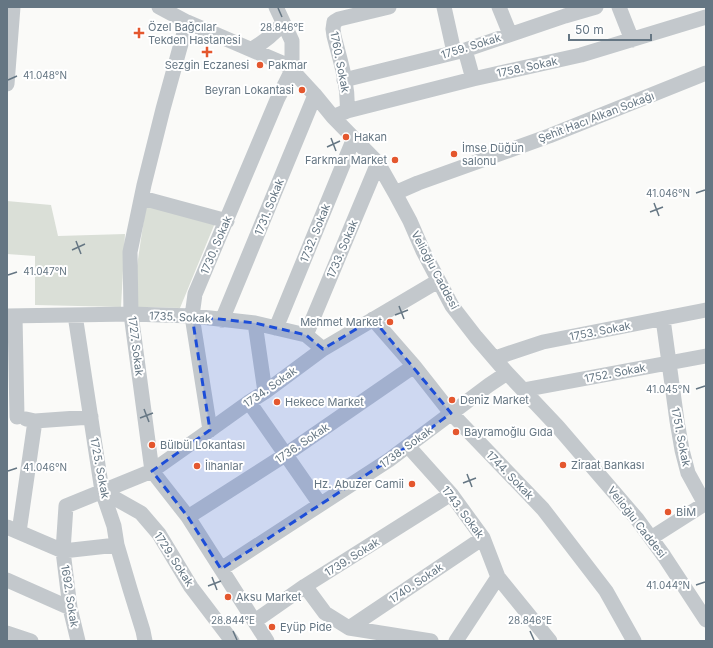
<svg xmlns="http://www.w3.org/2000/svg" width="713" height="648" viewBox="0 0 713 648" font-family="Inter,sans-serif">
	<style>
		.green { fill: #dadfd7 }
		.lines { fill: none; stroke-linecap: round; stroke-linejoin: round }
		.minor { stroke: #c3c8cc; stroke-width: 15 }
		.marked { fill: #1d4ed8; fill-opacity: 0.2; stroke: #1d4ed8; stroke-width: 3; stroke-dasharray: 8 5; stroke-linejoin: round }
		.ticks { fill: none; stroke: #657683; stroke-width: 1.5 }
		.poi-dot { fill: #e4572e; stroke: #fff; stroke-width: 1.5 }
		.labels { text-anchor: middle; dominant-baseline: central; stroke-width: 4; stroke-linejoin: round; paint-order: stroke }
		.poi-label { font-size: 11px; fill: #657683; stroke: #fff; text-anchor: start }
		.street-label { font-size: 11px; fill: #657683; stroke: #fff }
		.ticks-label { font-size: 10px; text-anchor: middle; fill: #657683; stroke: #fff; stroke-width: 4; stroke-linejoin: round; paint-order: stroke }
	</style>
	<rect width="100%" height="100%" fill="#fafaf8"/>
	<path class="green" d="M7,201L51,205L58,236L125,234L121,307L35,305V256L7,254Z
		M146,205L215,223L180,308L138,307L137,266Z"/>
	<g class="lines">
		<path class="minor" d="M159,7L187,22L289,66L292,70L315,95L333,117L378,163L395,193L410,221L423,251L452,306L476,337L507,373L558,427L637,519L664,556L706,620
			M444,7L454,52
			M499,7L510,34
			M619,7L632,40
			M187,22L163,109L144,185L130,252L131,314L152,471L188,517L267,641
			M252,49C264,42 274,34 283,23
			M465,50L473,79
			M344,80L465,50L565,16L596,7
			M7,84L13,7
			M347,111C349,86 340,60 334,36L333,29L334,22L339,19L389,7
			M333,117L347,111L473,79L581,55L706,17
			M395,193L418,183L549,136L706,73
			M142,198L227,221
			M75,315L102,491L114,526L117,545L130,589L143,631L145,641
			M7,316L131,314L192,316L255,323L306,335L323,349
			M15,316L17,417
			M373,319L414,366L451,413L543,509L606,591L634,641
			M663,319L677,421L682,450L688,473L705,504
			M222,320L315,95
			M255,323L265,392
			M276,328L354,138
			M306,335L378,163
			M495,358L543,342L706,310
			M523,390L706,356
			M249,402L320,504
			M26,419L35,421L91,417
			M210,430L192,316L195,294L277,100L292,70V41L276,7
			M408,446L451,494L483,538L498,577L550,641
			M102,491L141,513L159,534L191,587L232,641
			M188,517L285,455L414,366
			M7,527L63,551L117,545
			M19,532L35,421
			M651,538L706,503
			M221,569L389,460L489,385L507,373
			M7,580L70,608
			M305,586L325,613L349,628L431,641
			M255,621L305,586L451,494
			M349,628L483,538
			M7,633L31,641
			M78,641L70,608L63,551L66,506L152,471L210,430L249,402L265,392L323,349L438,281
			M456,641L498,577"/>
	</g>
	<path class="marked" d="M192,316L255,323L306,335L323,349L373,319L451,413L389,460L221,569L188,517L152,471L210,430Z"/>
	<path class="ticks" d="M278,8L282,17M8,80L17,76M331,138L336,151M327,147L340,141M696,193L705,190M654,203L659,216M650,212L663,207M76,241L81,254M72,250L85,244M8,275L17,272M399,306L404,319M395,315L408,310M696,389L705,386M144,409L149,422M140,418L153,413M8,471L17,468M467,474L472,487M463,483L476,478M212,577L217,590M696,585L705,582M208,586L221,581M233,631L237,640M530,631L534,640"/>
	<g class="poi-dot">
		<path d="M137 27h4v4h4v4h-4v4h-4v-4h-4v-4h4z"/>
		<path d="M205 46h4v4h4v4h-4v4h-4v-4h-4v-4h4z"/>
		<circle cx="260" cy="65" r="4"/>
		<circle cx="302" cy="90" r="4"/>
		<circle cx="346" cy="137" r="4"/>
		<circle cx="454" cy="154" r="4"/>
		<circle cx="395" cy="160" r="4"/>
		<circle cx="390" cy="322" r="4"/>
		<circle cx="452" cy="400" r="4"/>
		<circle cx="277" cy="402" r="4"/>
		<circle cx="456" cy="432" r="4"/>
		<circle cx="152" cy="445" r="4"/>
		<circle cx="563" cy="465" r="4"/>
		<circle cx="197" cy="466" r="4"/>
		<circle cx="412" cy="484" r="4"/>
		<circle cx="668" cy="512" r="4"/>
		<circle cx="228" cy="597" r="4"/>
		<circle cx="272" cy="627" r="4"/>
	</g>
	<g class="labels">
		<g class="poi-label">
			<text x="148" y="27">Özel Bağcılar<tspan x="148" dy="13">Tekden Hastanesi</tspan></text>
			<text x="207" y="65" text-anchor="middle">Sezgin Eczanesi</text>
			<text x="268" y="65">Pakmar</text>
			<text x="294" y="90" text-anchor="end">Beyran Lokantasi</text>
			<text x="354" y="137">Hakan</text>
			<text x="462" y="148">İmse Düğün<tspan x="462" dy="13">salonu</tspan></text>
			<text x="387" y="160" text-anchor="end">Farkmar Market</text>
			<text x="382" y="322" text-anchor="end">Mehmet Market</text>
			<text x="460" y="400">Deniz Market</text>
			<text x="285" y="402">Hekece Market</text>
			<text x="464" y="432">Bayramoğlu Gıda</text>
			<text x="160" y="445">Bülbül Lokantası</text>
			<text x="571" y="465">Ziraat Bankası</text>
			<text x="205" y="466">İlhanlar</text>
			<text x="404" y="484" text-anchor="end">Hz. Abuzer Camii</text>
			<text x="676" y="512">BİM</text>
			<text x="236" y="597">Aksu Market</text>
			<text x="280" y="627">Eyüp Pide</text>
		</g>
		<g class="street-label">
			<text transform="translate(471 46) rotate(-17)">1759. Sokak</text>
			<text transform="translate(340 62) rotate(79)">1760. Sokak</text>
			<text transform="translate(527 67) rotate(-12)">1758. Sokak</text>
			<text transform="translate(596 117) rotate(-21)">Şehit Hacı Alkan Sokağı</text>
			<text transform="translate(269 207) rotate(-68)">1731. Sokak</text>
			<text transform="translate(315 233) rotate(-68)">1732. Sokak</text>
			<text transform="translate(216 245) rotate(-67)">1730. Sokak</text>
			<text transform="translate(342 249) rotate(-67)">1733. Sokak</text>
			<text transform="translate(435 270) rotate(62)">Velioğlu Caddesi</text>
			<text transform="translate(180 317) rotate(3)">1735. Sokak</text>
			<text transform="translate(600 331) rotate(-11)">1753. Sokak</text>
			<text transform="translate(136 346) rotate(83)">1727. Sokak</text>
			<text transform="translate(615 373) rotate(-11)">1752. Sokak</text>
			<text transform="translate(270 387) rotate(-35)">1734. Sokak</text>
			<text transform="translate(681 437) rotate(79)">1751. Sokak</text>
			<text transform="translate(302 443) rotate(-34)">1736. Sokak</text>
			<text transform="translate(406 447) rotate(-36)">1738. Sokak</text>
			<text transform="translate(100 468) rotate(79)">1725. Sokak</text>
			<text transform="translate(510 475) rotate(46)">1744. Sokak</text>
			<text transform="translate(463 512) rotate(53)">1743. Sokak</text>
			<text transform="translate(637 522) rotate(52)">Velioğlu Caddesi</text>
			<text transform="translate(352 557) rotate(-32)">1739. Sokak</text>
			<text transform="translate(174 559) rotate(57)">1729. Sokak</text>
			<text transform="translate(416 583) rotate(-34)">1740. Sokak</text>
			<text transform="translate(70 596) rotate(81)">1692. Sokak</text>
		</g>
	</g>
	<g class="ticks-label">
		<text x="282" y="31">28.846°E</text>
		<text x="45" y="79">41.048°N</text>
		<text x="668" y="197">41.046°N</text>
		<text x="45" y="275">41.047°N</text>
		<text x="668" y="393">41.045°N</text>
		<text x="45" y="471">41.046°N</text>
		<text x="668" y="589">41.044°N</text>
		<text x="233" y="624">28.844°E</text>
		<text x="530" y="624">28.846°E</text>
	</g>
	<rect width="713" height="648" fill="none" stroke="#657683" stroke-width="16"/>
	<path d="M569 34v6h82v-6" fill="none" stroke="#657683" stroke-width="2"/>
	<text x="575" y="34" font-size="12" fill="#657683" stroke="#ffffff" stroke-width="3" paint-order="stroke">50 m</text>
</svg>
